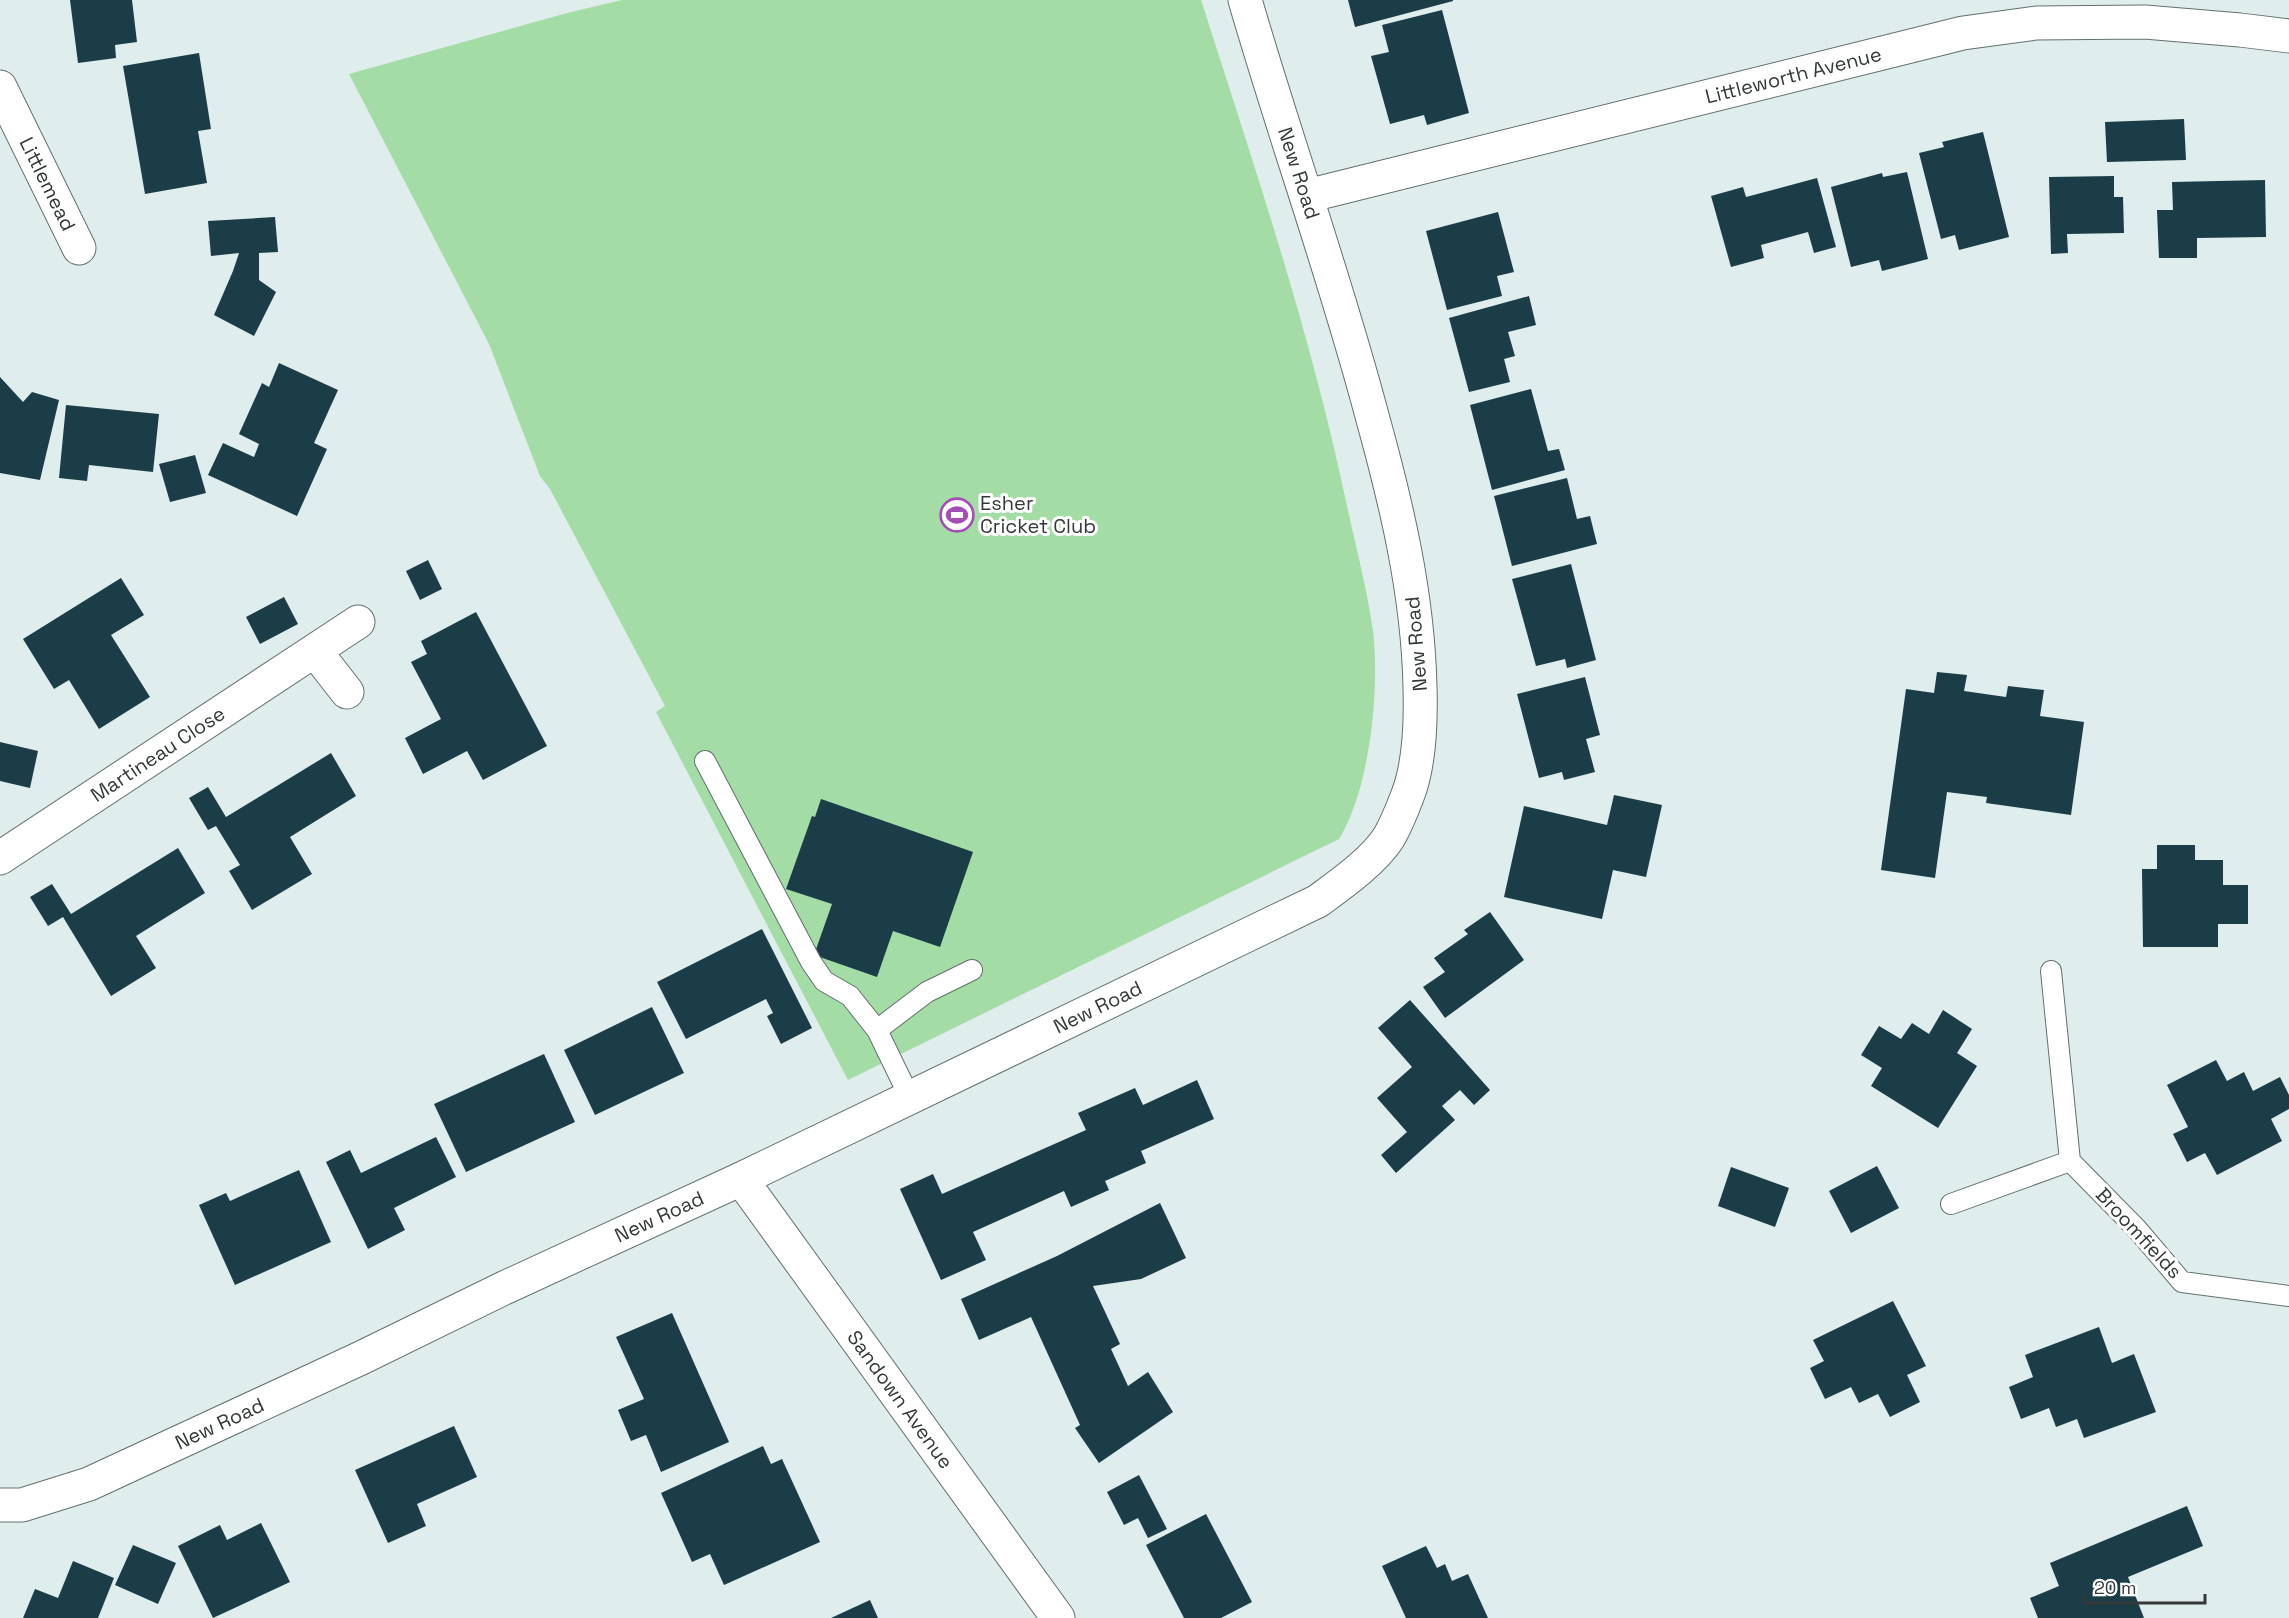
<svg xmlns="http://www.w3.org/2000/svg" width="2289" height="1618" viewBox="0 0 2289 1618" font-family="'Space Grotesk',sans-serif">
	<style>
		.green { fill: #a4dca5 }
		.building { fill: #1a3d48 }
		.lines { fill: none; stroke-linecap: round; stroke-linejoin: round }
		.lane-casing { stroke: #63706f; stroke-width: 22 }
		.street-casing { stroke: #63706f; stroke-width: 35 }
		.lane { stroke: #fff; stroke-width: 20 }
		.street { stroke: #fff; stroke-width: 33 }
		.labels { text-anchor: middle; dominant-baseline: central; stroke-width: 6; stroke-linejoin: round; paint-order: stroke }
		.street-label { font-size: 20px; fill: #333838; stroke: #fff }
		.poi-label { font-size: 20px; fill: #333838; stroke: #fff; text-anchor: start }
	</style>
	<rect width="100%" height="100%" fill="#dfedec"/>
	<path class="green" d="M622,0H1201C1255,168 1311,334 1347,506C1356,547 1367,589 1373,631C1380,689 1370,789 1339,839L848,1080L656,712L665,706L550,489L540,476L489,344L349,74L567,13Z"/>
	<path class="building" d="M70,0H132L137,42L115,45L116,58L78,63Z
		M1348,0H1453V1L1355,27Z
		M1442,10L1469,113L1427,125L1424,115L1390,124L1371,56L1389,52L1382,25Z
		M199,53L211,129L198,131L207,183L145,194L123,66Z
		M2184,119L2186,160L2107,162L2105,122Z
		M1983,132L2009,237L1959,250L1955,235L1941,239L1919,153L1944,147L1942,142Z
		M1907,172L1928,259L1882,271L1879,260L1851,267L1831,187L1882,173L1883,177Z
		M2114,176V197H2123L2124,233L2067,234L2068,253L2051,254L2049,177Z
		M1817,178L1836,247L1814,253L1808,232L1761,245L1764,258L1731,267L1711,196L1743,187L1746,197Z
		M2265,180L2266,237L2197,238V258H2159L2157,210H2173L2172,182Z
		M1498,212L1514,272L1497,276L1502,296L1447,310L1426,231Z
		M275,217L278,252L259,253V280L276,292L254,336L214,315L233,271L239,253L211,256L208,221Z
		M1529,296L1536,325L1508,332L1515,356L1504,359L1510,382L1469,392L1449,318Z
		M279,363L338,390L314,443L327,449L297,516L208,475L223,443L254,457L259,444L239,434L262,383L269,387Z
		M0,377L23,402L32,392L59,400L40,480L0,473Z
		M1531,389L1548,451L1559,449L1565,470L1492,490L1470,405Z
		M66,405L159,414L153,472L89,465L87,481L59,478Z
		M195,455L206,493L170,502L159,464Z
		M1567,478L1577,519L1590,516L1597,544L1512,566L1494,496Z
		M428,560L442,589L420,600L406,571Z
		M1571,564L1596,660L1567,668L1565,659L1536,666L1512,579Z
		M121,578L144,615L111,635L150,697L99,729L69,680L54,689L23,639Z
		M284,597L298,624L260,644L246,617Z
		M476,612L547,746L483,780L467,751L423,774L405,738L441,719L411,662L427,654L421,641Z
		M1937,672L1967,675L1964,691L2006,697L2008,686L2044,690L2040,716L2084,722L2071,815L1986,803L1987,797L1947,792L1935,878L1881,870L1906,689L1934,693Z
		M1585,677L1600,735L1586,739L1595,772L1564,780L1562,772L1539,778L1517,694Z
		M0,742L38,751L30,788L0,781Z
		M331,753L356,796L290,837L312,874L252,910L229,871L240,865L216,826L208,830L189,798L208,787L226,817Z
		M1614,795L1662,805L1646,877L1613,870L1602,919L1504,897L1524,806L1607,825Z
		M821,799L973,852L940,947L893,931L877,977L814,955L832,904L786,889L812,816L815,817Z
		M2157,845H2195V860H2223V885H2248V924H2218V947H2143L2142,869H2157Z
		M178,848L205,893L136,936L156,968L111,996L63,917L48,926L30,897L52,884L71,914Z
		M1490,912L1524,960L1445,1018L1423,987L1445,972L1434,958L1468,934L1464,930Z
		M762,929L812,1028L781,1044L767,1016L773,1013L766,999L686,1039L657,982Z
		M1410,1000L1490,1090L1474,1105L1460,1090L1442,1106L1455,1120L1396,1173L1381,1155L1407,1132L1377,1098L1412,1067L1378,1028Z
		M652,1007L684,1073L595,1115L564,1050Z
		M1943,1010L1972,1029L1957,1053L1977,1066L1938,1128L1871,1086L1882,1068L1861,1055L1879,1026L1901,1039L1912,1023L1929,1034Z
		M544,1054L575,1122L466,1172L434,1104Z
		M2216,1060L2227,1081L2244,1072L2253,1091L2280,1077L2289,1095V1109L2271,1119L2282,1141L2217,1175L2205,1153L2187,1162L2173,1134L2188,1127L2167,1085Z
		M1197,1080L1214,1119L1141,1151L1146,1163L1105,1181L1109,1190L1071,1207L1064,1191L973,1232L986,1260L941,1280L900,1189L933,1174L942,1194L1086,1130L1078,1113L1135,1088L1143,1105Z
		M436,1137L456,1177L394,1208L405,1230L368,1249L326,1162L350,1150L361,1173Z
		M1877,1166L1899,1208L1851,1233L1829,1191Z
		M1731,1167L1789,1188L1775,1227L1718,1206Z
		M299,1170L331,1242L235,1285L199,1205L226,1193L230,1201Z
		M1160,1203L1186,1258L1141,1279L1093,1286L1120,1344L1111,1349L1128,1386L1148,1372L1173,1412L1099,1463L1075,1428L1080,1425L1031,1317L979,1340L961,1299L1057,1256Z
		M1893,1301L1926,1366L1907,1375L1920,1402L1890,1417L1878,1394L1859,1403L1851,1387L1825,1399L1810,1368L1824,1361L1813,1340Z
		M672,1313L729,1442L661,1472L646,1435L631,1441L618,1410L644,1399L616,1337Z
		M2099,1327L2112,1363L2134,1354L2156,1412L2084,1438L2077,1419L2056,1427L2049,1408L2021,1419L2009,1387L2033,1377L2025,1355Z
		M454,1426L477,1477L417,1504L426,1526L388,1543L355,1470Z
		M763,1446L771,1464L782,1459L820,1542L724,1585L710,1554L692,1562L661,1493Z
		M1139,1475L1167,1529L1148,1538L1138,1518L1124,1525L1107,1492Z
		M2187,1506L2203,1546L2128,1577L2144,1618H2038L2030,1598L2059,1586L2050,1563Z
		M1206,1514L1252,1602L1221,1618H1184L1146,1545Z
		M261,1523L290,1582L213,1618L178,1546L220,1525L227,1540Z
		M133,1545L176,1563L158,1604L115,1585Z
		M1426,1546L1437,1568L1445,1564L1452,1581L1468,1574L1488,1618H1406L1382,1566Z
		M73,1561L114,1578L98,1618H23L35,1589L58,1598Z
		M870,1600L878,1618H831Z"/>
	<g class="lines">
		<defs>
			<path id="lane" d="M705,761L811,962L824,981L850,996L877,1030L909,1096
				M2051,971L2070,1161
				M877,1030L927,992L972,970
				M1951,1204L2070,1161L2136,1228L2182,1282L2289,1296"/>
			<g id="street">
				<path id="s1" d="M0,87L79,248"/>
				<path id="s2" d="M1307,196L1963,33L2036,23L2145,22L2240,30L2289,36"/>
				<path d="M315,651L347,692"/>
				<path id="s3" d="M0,858L358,622"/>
				<path id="s4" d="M741,1179L1058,1618"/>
				<path id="s5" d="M0,1505H22L89,1484L361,1358L504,1288L741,1179L1318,901C1341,884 1374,861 1389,837C1396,825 1402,810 1407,797C1420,765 1421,721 1420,687C1418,593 1396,502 1371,412C1334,273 1285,138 1245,0"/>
			</g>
		</defs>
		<use href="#lane" class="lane-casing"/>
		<use href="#street" class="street-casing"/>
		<use href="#lane" class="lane"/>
		<use href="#street" class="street"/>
	</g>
	<defs>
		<symbol id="stadium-ring" viewBox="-11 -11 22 22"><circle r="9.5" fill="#fff" stroke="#a64cb7" stroke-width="1.5"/><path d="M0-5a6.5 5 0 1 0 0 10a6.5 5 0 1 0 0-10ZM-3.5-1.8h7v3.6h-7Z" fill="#a64cb7"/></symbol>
	</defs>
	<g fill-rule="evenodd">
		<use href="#stadium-ring" x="938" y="496" width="38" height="38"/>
	</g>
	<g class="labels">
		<g class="street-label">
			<text stroke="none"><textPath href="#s2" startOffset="501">Littleworth Avenue</textPath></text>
			<text transform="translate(1299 173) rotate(72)">New Road</text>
			<text stroke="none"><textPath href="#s1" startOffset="108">Littlemead</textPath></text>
			<text transform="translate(1416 644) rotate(-95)">New Road</text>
			<text stroke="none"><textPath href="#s3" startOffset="189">Martineau Close</textPath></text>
			<text stroke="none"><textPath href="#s5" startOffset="1208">New Road</textPath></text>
			<text stroke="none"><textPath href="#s5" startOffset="722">New Road</textPath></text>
			<text transform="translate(2139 1233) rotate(47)">Broomfields</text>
			<text stroke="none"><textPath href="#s4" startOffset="272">Sandown Avenue</textPath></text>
			<text stroke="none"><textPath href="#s5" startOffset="236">New Road</textPath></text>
		</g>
		<g class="poi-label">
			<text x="980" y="503">Esher<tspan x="980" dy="23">Cricket Club</tspan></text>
		</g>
	</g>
	<path d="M2085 1594v9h120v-9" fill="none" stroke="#333838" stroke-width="3"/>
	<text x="2094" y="1594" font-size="18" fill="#333838" stroke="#ffffff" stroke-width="4.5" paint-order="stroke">20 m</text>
</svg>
